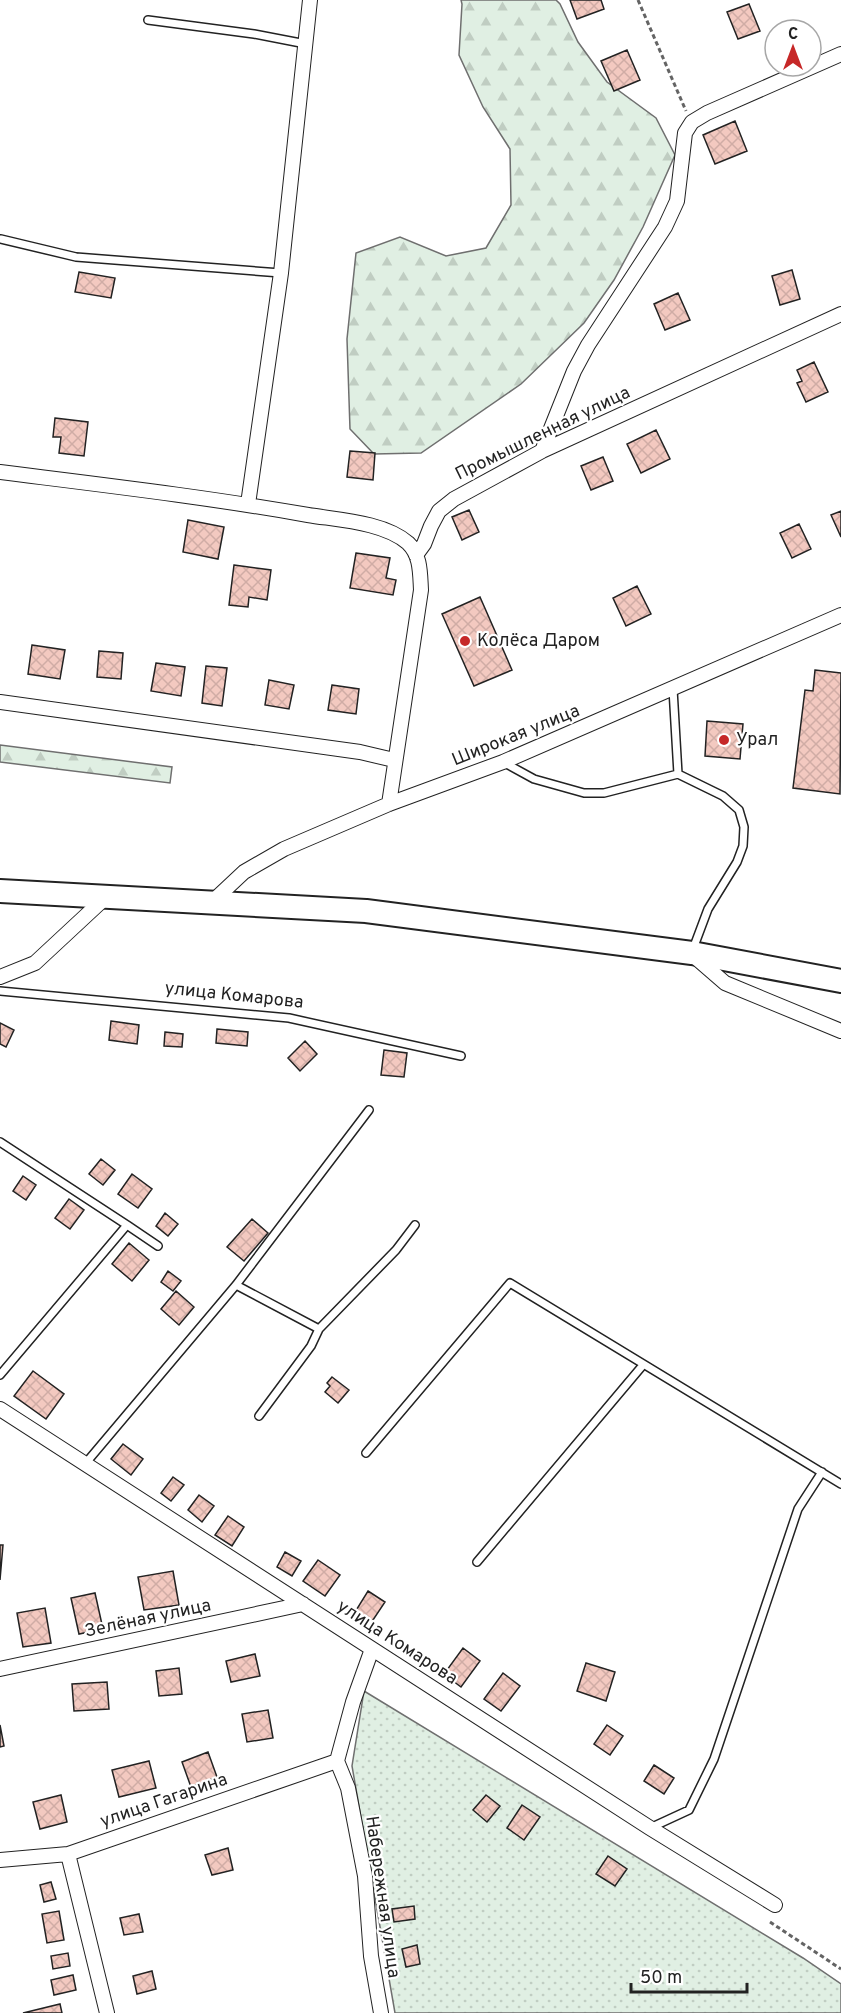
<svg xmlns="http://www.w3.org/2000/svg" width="841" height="2013" viewBox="0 0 841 2013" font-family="Overpass,sans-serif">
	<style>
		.grass { fill: url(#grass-dots); stroke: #6f6f6f; stroke-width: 1.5 }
		.forest { fill: url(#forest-firs); stroke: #6f6f6f; stroke-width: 1.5 }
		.building { fill: url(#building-cross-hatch); stroke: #222; stroke-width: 1.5 }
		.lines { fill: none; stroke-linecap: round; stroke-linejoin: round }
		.lane-casing { stroke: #222; stroke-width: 10 }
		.street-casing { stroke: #222; stroke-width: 16 }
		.primary-casing { stroke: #222; stroke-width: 26 }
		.path { stroke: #646464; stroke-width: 3; stroke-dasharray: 4.5 3; stroke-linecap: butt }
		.lane { stroke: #fff; stroke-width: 7 }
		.street { stroke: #fff; stroke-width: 14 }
		.primary { stroke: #fff; stroke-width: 22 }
		.poi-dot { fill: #c62828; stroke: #fff; stroke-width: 2 }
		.labels { text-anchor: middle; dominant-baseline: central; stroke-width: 4.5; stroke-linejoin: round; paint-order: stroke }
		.street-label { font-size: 18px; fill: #222; stroke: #fff }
		.poi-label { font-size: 18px; fill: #222; stroke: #fff; text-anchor: start }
	</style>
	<defs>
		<pattern id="grass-dots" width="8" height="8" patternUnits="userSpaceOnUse" patternTransform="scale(1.5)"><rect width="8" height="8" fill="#e0efe3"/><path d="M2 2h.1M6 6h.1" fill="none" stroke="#c0cdc2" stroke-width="1.8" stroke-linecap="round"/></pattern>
		<pattern id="forest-firs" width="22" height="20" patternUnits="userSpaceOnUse" patternTransform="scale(1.5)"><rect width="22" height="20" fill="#e0efe3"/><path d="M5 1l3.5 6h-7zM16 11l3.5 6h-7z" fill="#c0cdc2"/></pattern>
		<pattern id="building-cross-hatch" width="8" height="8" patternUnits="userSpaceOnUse" patternTransform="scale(1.5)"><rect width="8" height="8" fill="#f3c9c0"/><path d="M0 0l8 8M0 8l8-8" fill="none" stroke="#d0aca5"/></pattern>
	</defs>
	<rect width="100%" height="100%" fill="#fff"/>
	<path class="grass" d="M364,1691L803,1958L841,1984V2013H395L352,1766Z"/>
	<path class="forest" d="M461,0H556L560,4L578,42L607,82L656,118L675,155L643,227L614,280L584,323L521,384L421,453L374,454L350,429L347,339L356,253L400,237L446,256L486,248L511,205L510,149L483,107L459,55L462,4Z
		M0,745L172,767L170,783L0,762Z"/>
	<path class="building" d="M570,0H601L604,9L577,19Z
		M749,4L760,31L738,39L727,12Z
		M627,50L640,80L614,91L601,61Z
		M735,121L747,151L715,164L703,135Z
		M792,270L800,299L780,305L772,276Z
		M79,272L115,278L111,298L75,292Z
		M678,293L690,320L665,330L654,304Z
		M814,362L828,392L806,402L797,383L802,381L797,370Z
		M55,418L88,422L84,456L59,453L61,437H53Z
		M656,430L670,459L641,473L627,444Z
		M350,451L375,453L373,480L347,477Z
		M603,457L613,481L591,490L581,466Z
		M469,510L479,532L462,540L452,517Z
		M841,511V537L831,515Z
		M188,520L224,527L218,559L183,552Z
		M799,524L811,549L792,558L780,533Z
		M356,553L390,558L386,578L396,580L393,595L350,588Z
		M234,565L271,570L267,600L249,597L248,607L229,605Z
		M637,586L651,614L626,626L613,598Z
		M480,597L512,670L474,686L442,614Z
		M32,645L65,650L60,679L28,674Z
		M99,651L123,653L121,679L97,677Z
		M156,663L185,667L181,696L151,691Z
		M206,666L227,668L222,706L202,703Z
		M815,670L841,673L840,794L793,788L805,690L813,691Z
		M269,680L294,685L289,709L265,705Z
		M332,685L359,689L356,714L328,710Z
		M707,721L743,724L740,759L705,756Z
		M111,1021L139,1025L137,1044L109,1040Z
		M0,1023L14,1030L6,1047L0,1044Z
		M217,1029L248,1032L247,1046L216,1043Z
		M165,1032L183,1034L182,1047L164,1046Z
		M305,1041L317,1054L300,1071L288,1058Z
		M384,1050L407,1053L404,1077L381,1075Z
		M101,1159L115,1170L103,1185L89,1174Z
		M132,1174L152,1189L138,1208L118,1194Z
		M23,1176L36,1185L26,1200L13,1191Z
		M69,1199L84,1210L70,1229L55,1218Z
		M165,1213L178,1224L168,1236L156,1226Z
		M252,1219L268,1233L244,1261L227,1247Z
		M129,1243L149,1260L132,1281L112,1264Z
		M168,1271L181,1281L173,1291L161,1282Z
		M176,1291L194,1307L179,1325L161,1309Z
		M33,1371L64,1394L46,1419L14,1396Z
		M332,1377L349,1390L338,1403L325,1392L330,1386L327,1383Z
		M123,1444L143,1459L131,1475L111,1459Z
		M173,1477L184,1485L171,1501L161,1493Z
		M199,1495L214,1506L202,1522L188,1510Z
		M228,1516L244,1527L232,1546L215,1535Z
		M0,1545H3L0,1580Z
		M285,1552L301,1561L292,1576L277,1567Z
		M318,1560L340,1575L325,1596L303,1581Z
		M173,1571L179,1605L144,1610L138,1577Z
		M368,1591L385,1602L371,1623L355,1612Z
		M95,1593L103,1629L79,1634L71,1598Z
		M45,1608L51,1643L23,1647L17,1613Z
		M463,1648L480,1661L461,1687L444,1674Z
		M255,1654L260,1676L231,1682L226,1661Z
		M586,1663L615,1672L606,1701L577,1691Z
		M179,1668L182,1694L159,1696L156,1671Z
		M503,1673L520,1686L501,1711L484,1699Z
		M107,1682L109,1709L74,1711L72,1684Z
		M268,1710L273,1738L247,1742L242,1714Z
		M0,1725L4,1746L0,1747Z
		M607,1725L623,1736L610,1755L594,1744Z
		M208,1752L217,1777L191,1787L182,1762Z
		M149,1761L156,1788L119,1797L112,1770Z
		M654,1765L674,1778L664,1794L644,1781Z
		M61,1795L67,1822L40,1829L33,1802Z
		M486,1795L500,1806L487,1822L473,1810Z
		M522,1805L540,1817L524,1840L507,1828Z
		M228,1848L233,1870L212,1875L205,1855Z
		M608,1856L627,1869L615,1886L596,1874Z
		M51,1882L56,1899L44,1902L40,1885Z
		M414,1906L415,1919L394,1922L392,1909Z
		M59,1911L64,1940L47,1943L42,1914Z
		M139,1914L143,1932L124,1935L120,1918Z
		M417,1945L420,1964L406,1967L402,1949Z
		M68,1953L70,1966L53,1969L51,1956Z
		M152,1971L156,1989L137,1994L133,1976Z
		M73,1975L76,1990L54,1995L51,1980Z
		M60,2004L62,2013H23Z"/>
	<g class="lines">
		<defs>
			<path id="lane" d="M148,20L254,34L306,44
				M1,239L76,257L281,273
				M673,689L678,774L723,796L739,810L744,827L743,846L737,862L708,909L693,949
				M503,762L534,779L584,793H604L678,774
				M0,991L289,1018L461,1056
				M0,1142L127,1225L0,1375
				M127,1225L158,1246
				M236,1285L319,1329
				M259,1416L311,1346L319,1329L396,1250L415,1225
				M366,1453L510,1283L841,1484
				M85,1464L236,1285L369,1110
				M477,1562L643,1365
				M650,1828L689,1810L714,1759L798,1509L822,1472"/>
			<path id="street" d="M542,451L574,371L588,345L665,227L677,201L685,133L692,122L707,113L841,54
				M0,472C103,485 206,497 308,515C338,520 384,522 408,543C421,555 420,574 421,590L389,804
				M248,504L281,273L310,0
				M416,555L424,544L431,526L439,511L454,499L542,451L841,314
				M0,702L360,752L394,760
				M212,902L244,872L284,849L389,804L503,762L841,615
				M695,957L725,983L841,1031
				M0,977L35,963L106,897
				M0,1409L650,1828L775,1905
				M372,1649L353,1702L337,1761L348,1788L365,1876L371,1956L381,2013
				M0,1669L303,1604
				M68,1854L107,2013
				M0,1860L68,1854L337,1761"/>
			<path id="primary" d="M0,891L366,911L692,953L841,981"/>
		</defs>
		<use href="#lane" class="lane-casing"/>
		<use href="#street" class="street-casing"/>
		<use href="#primary" class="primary-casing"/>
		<path class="path" d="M638,0L686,111
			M770,1922L841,1969"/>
		<use href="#lane" class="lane"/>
		<use href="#street" class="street"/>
		<use href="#primary" class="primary"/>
	</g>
	<g class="poi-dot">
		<circle cx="465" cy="641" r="6"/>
		<circle cx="724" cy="740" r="6"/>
	</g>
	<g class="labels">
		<g class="street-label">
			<text transform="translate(543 434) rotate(-26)">Промышленная улица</text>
			<text transform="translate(516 736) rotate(-22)">Широкая улица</text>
			<text transform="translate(234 996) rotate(6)">улица Комарова</text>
			<text transform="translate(148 1619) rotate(-12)">Зелёная улица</text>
			<text transform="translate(397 1643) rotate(33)">улица Комарова</text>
			<text transform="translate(164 1801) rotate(-19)">улица Гагарина</text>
			<text transform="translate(382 1897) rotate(82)">Набережная улица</text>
		</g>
		<g class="poi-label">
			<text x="477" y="641">Колёса Даром</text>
			<text x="736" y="740">Урал</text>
		</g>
	</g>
	<g transform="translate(793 48)"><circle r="28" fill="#ffffff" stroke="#a7a7a7" stroke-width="1.5"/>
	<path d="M0-4.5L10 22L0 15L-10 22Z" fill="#c62828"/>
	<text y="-9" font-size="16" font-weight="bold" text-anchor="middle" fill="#222222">С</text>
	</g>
	<path d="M631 1983v9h116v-9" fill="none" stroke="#222222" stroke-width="3"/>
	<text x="640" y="1983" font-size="18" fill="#222222" stroke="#ffffff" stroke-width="4.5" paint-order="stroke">50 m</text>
</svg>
